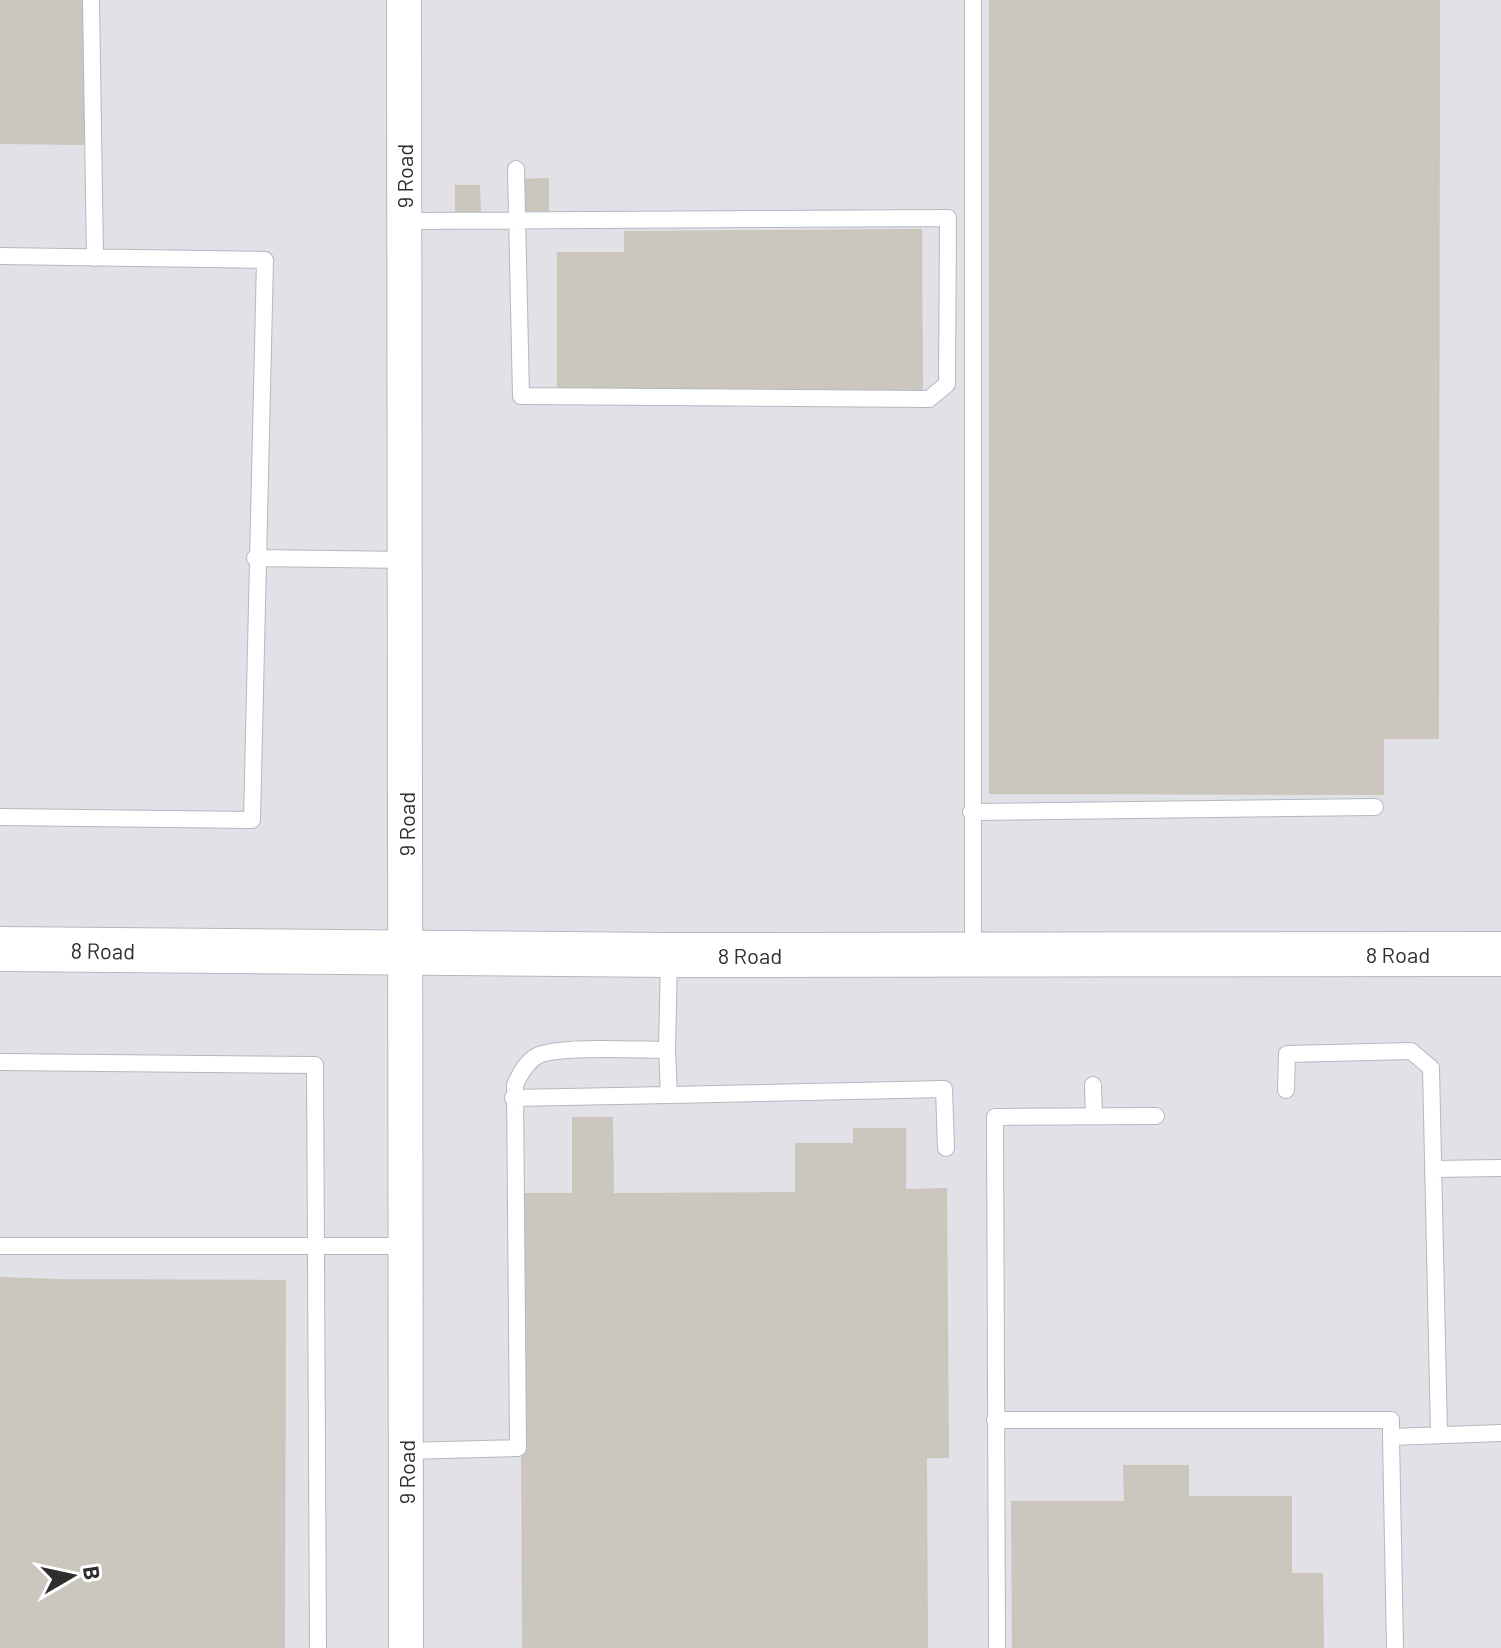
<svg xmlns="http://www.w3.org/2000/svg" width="1501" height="1648" viewBox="0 0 1501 1648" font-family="Barlow,sans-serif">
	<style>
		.industrial { fill: #e3e1e8 }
		.building { fill: #cbc7bf; stroke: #cbc5ba; stroke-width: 2 }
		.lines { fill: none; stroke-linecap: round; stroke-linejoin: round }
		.lane-casing { stroke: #b4b7c1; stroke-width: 18 }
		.street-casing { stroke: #b4b7c1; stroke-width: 36 }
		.secondary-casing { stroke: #b4b7c1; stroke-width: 46 }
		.lane { stroke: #fff; stroke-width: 16 }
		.street { stroke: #fff; stroke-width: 34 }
		.secondary { stroke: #fff; stroke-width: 44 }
		.labels { text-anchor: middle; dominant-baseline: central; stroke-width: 6; stroke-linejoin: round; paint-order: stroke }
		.street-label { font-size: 22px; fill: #2e2e2e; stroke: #fff }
	</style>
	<rect width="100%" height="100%" fill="#efe9e1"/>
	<path class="industrial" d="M0,0H1501V1648H0Z"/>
	<path class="building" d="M0,0H84L83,144L0,143Z
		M990,0H1439L1438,738H1383V794L990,793Z
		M548,179V210H519V180Z
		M456,186H479L480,216H456Z
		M921,230L922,400L626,401L625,232Z
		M558,253H625L626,401H558Z
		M573,1118H612L613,1194L796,1193V1144H854V1129H905V1190L946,1189L948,1457H926L927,1648H523L521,1194H573Z
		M0,1278L57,1280L56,1648H0Z
		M57,1280L285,1281L284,1648H56Z
		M1124,1466H1188V1497H1291V1574H1322L1323,1648H1013L1012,1502H1125Z"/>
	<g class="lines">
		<defs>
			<path id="lane" d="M91,0L95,258
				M404,221L948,218L947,384L929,399L521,396L516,169
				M0,256L265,260L252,820L0,817
				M255,558L407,560
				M971,812L1375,807
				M973,954V0
				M667,1050L669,1095L944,1089L946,1148
				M0,1062L315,1065L318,1648
				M1093,1085L1094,1116
				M1286,1090L1287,1054L1411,1051L1431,1068L1439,1434
				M513,1098L669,1095
				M1433,1169L1501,1168
				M0,1246H406
				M995,1420H1391V1437
				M406,1451L518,1448L515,1085C520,1074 526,1062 537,1056C556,1045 641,1050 667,1050L669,955
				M997,1648L995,1117L1156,1116
				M1395,1648L1391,1437L1501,1433"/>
			<path id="street" d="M404,0L406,1648"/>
			<path id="secondary" d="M0,949L669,955L1501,954"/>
		</defs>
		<use href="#lane" class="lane-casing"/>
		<use href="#street" class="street-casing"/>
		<use href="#secondary" class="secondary-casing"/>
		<use href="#lane" class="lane"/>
		<use href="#street" class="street"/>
		<use href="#secondary" class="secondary"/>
	</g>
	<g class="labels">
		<g class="street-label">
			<text transform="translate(404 176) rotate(-90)">9 Road</text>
			<text transform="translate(406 824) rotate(-90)">9 Road</text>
			<text transform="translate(103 950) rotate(1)">8 Road</text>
			<text x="1398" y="954">8 Road</text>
			<text x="750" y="955">8 Road</text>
			<text transform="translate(406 1472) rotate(-90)">9 Road</text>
		</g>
	</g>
	<g transform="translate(72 1576) rotate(81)" stroke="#ffffff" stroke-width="6" paint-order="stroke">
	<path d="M0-6L14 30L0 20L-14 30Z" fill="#2e2e2e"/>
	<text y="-12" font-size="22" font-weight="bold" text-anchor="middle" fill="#2e2e2e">B</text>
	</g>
</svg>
